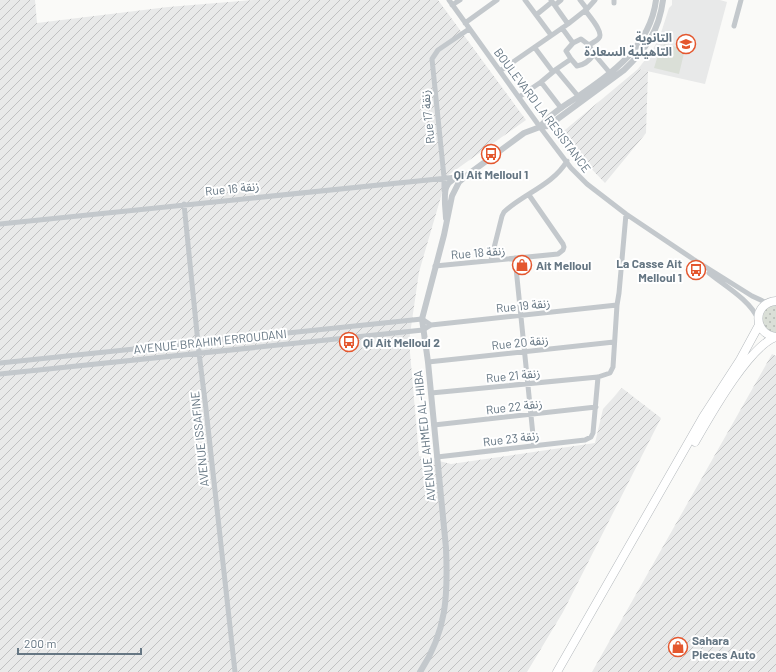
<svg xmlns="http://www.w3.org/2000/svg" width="776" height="672" viewBox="0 0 776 672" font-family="Barlow,'Noto Sans Arabic',sans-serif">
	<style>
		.built { fill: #e8e9e9 }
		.industrial { fill: url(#industrial-furrows) }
		.green { fill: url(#green-dots) }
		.pitch { fill: #dadfd7 }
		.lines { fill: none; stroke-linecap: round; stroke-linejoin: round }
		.trunk-casing { stroke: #b4b9bd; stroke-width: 9 }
		.minor { stroke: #c3c8cc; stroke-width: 5 }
		.tertiary { stroke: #c3c8cc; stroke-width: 6 }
		.trunk { stroke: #fff; stroke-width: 8 }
		.labels { text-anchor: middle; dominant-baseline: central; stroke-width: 4; stroke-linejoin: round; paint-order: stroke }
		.poi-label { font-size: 12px; font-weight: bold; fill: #657683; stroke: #fff; text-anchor: start }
		.street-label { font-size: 12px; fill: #657683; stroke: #fff }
	</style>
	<defs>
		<pattern id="industrial-furrows" width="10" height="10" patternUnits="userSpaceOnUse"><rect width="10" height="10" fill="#e8e9e9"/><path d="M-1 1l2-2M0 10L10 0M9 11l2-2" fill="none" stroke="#c0c1c2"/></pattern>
		<pattern id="green-dots" width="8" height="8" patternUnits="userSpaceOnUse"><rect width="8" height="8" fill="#dadfd7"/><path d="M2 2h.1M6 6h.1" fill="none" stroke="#b4b9b4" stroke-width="1.8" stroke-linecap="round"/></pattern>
	</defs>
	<rect width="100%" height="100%" fill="#fafaf8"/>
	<path class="built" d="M672,0H720L727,2L705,84L638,69L652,51L660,36L669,8L672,5Z"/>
	<path class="industrial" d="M0,0H35L37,23L168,7L253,0H438L526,120L447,176L419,272L409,341L419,456L451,464L595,443L603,409L622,388L661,418L563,612L527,672H0Z
		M638,69L648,71L646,133L605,183L559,135Z
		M772,354L776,356V672H592Z"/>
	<path class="green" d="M776,303V334H772L762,324L764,309Z"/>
	<path class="pitch" d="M664,44L685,49L679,74L654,68L658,55H661Z"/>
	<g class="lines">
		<defs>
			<path id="trunk" d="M776,301C752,303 753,334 776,337
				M695,442C710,416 749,346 776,337
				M557,672L703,417L740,360L759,325"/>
		</defs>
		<use href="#trunk" class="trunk-casing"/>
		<path class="minor" d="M449,0L540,127L571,168L587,184L626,214L693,259L752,296L767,303
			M525,0L551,35
			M551,0L568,24
			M580,0L587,9
			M614,3V0
			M452,5L460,0
			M555,5L561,0
			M536,15L552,2
			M465,23L497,0
			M734,26L741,0
			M562,28L573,43
			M535,48L553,72L555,70L558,72L578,96
			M594,54L610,73
			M571,59L577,66C584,65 590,60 594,54L589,45C592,43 597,41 599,38C604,32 589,16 585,10
			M555,70L571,59L566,51L573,43L581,39L589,45
			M500,71L568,24L587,9L595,0
			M553,72L541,82L561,108
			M519,97L541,82
			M444,190V177L432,59L438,50L469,29
			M184,204L199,353L206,409L235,672
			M0,224L457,177
			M515,258L534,445
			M491,260L502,216L504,212C523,194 553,185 567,161
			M435,266L558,254L563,250L564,247L563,244L529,195
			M709,273C725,286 750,300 758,319
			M428,362L614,342
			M0,363L422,319L431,325
			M0,374L423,330L431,325L617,305
			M431,393L598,377L610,373L613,367L617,305L619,293L626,214
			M434,425L596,407
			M437,457L585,440L591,437L593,433L598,377"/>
		<path class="tertiary" d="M540,127C549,115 563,106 576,98C612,73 650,47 656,0
			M446,218C445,197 439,179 465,176
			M420,672C447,631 448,595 446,548L428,362L422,319L444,235L452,196L459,182L466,176L524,133L540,127L548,126L624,70C646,49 659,31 663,0"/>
		<use href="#trunk" class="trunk"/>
	</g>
	<defs>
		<symbol id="school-ring" viewBox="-11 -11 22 22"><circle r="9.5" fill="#fff" stroke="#e4572e" stroke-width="1.5"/><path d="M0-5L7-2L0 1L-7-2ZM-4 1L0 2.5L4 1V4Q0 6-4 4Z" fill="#e4572e"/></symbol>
		<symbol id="bus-ring" viewBox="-11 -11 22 22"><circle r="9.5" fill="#fff" stroke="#e4572e" stroke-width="1.5"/><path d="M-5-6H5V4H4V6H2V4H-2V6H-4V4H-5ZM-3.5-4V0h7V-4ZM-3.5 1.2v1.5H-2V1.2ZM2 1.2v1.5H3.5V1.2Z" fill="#e4572e"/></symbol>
		<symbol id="shop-ring" viewBox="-11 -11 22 22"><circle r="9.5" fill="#fff" stroke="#e4572e" stroke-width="1.5"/><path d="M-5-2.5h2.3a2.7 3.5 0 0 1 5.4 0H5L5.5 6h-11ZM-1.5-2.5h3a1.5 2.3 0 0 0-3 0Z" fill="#e4572e"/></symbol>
	</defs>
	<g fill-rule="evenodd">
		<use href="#school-ring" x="675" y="33" width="22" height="22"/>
		<use href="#bus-ring" x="480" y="143" width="22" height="22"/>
		<use href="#shop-ring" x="511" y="254" width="22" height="22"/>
		<use href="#bus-ring" x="685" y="259" width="22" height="22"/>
		<use href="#bus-ring" x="338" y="331" width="22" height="22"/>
		<use href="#shop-ring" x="667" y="636" width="22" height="22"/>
	</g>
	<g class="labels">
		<g class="poi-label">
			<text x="672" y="37" text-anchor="end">التانوية<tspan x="672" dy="14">التاهيلية السعادة</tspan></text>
			<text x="491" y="174" text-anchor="middle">Qi Ait Melloul 1</text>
			<text x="682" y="263" text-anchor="end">La Casse Ait<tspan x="682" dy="14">Melloul 1</tspan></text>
			<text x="536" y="265">Ait Melloul</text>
			<text x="363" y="342">Qi Ait Melloul 2</text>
			<text x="692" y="640">Sahara<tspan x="692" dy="14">Pieces Auto</tspan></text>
		</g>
		<g class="street-label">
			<text transform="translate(543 110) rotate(53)">BOULEVARD LA RESISTANCE</text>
			<text transform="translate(427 117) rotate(-96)">Rue 17 زنقة</text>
			<text transform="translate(232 188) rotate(-6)">Rue 16 زنقة</text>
			<text transform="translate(478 252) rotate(-5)">Rue 18 زنقة</text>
			<text transform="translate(523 305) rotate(-6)">Rue 19 زنقة</text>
			<text transform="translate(210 341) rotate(-6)">AVENUE BRAHIM ERROUDANI</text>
			<text transform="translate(520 342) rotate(-6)">Rue 20 زنقة</text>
			<text transform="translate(513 375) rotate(-6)">Rue 21 زنقة</text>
			<text transform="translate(514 406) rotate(-7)">Rue 22 زنقة</text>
			<text transform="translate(424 436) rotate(-96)">AVENUE AHMED AL-HIBA</text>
			<text transform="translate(511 438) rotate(-7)">Rue 23 زنقة</text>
			<text transform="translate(199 439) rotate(-96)">AVENUE ISSAFINE</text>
		</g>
	</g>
	<path d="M18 648v6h123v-6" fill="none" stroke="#657683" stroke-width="2"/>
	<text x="24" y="648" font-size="12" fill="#657683" stroke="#ffffff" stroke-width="3" paint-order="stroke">200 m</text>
</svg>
